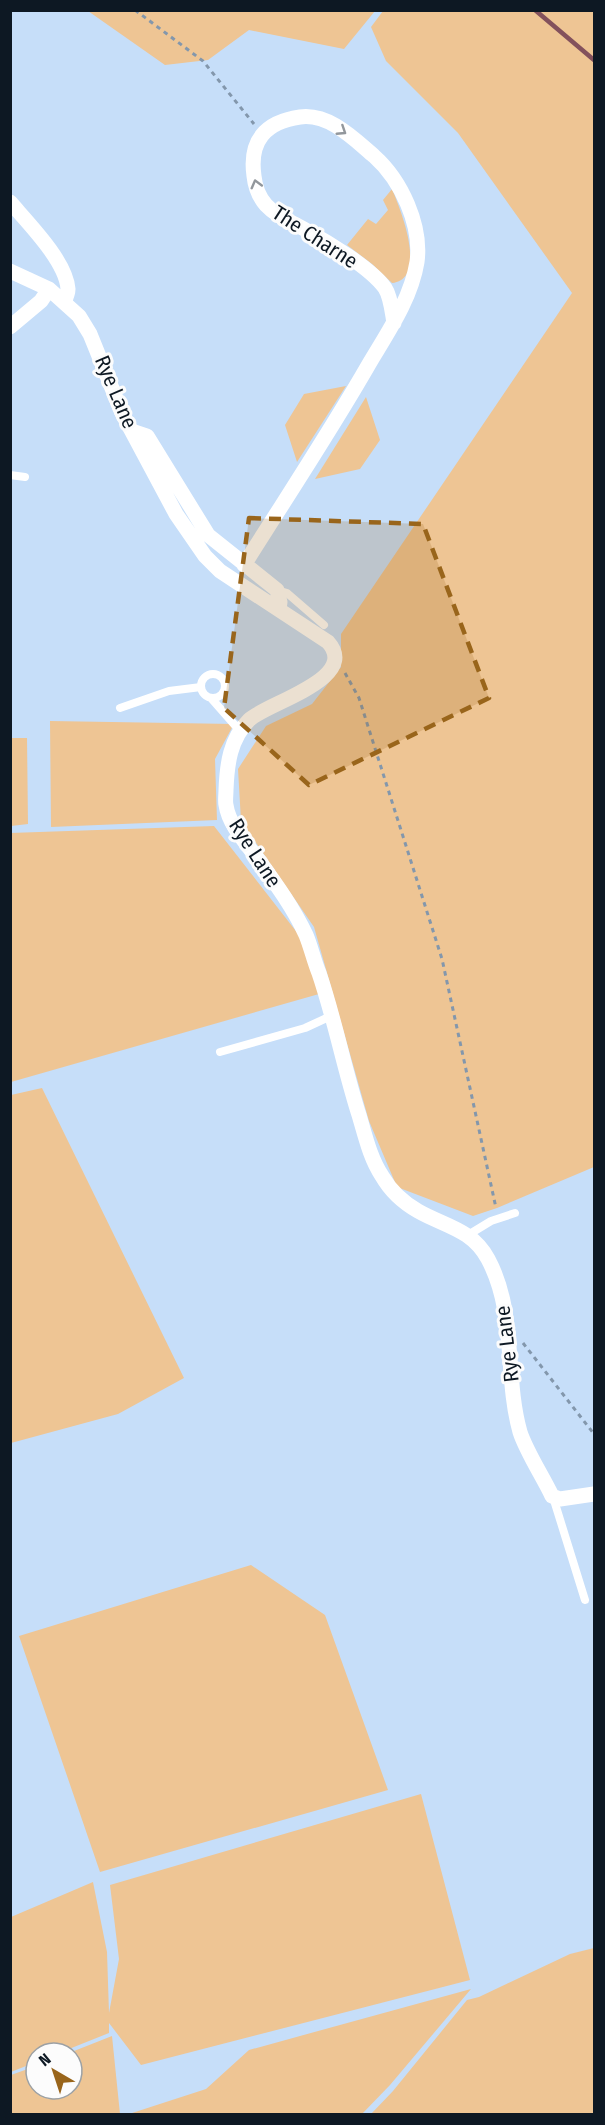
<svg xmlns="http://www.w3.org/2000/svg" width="605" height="2125" viewBox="0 0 605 2125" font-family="'Fira Sans Condensed',sans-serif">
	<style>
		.green { fill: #eec594 }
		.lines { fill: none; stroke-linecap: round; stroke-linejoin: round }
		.stream { stroke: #83515c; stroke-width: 4.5 }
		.path { stroke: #8397ac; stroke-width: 3; stroke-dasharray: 4.5 4.5; stroke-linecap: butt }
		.service { stroke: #fff; stroke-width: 8 }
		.minor { stroke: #fff; stroke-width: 15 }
		.oneway { stroke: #92979c }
		.marked { fill: #99651b; fill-opacity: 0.2; stroke: #99651b; stroke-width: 4.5; stroke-dasharray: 12 8; stroke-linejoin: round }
		.labels { text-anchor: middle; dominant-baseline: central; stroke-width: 6; stroke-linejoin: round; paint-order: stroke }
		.street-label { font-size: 21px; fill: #0d1823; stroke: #fcfcfc }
	</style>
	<rect width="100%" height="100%" fill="#c6def9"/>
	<path class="green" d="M88,11H375L344,49L249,30L208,60L165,65Z
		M383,11H594V1167L497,1208L473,1216L397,1187L369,1121L314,927L241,821L238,769L266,726L312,704L341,667V634L572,293L458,133L386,61L371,27Z
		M392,189C400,208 429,279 392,283L372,264L347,245L368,219L376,224L388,210L383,200Z
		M346,386L297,462L285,425L304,394Z
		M366,397L380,440L360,469L315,479Z
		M50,721L234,724L215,759L217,820L51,827Z
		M10,738H27L28,824L11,826Z
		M214,826L299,935L319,994L11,1082L10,833Z
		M42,1088L184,1378L118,1414L11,1443V1095Z
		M251,1565L325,1615L388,1790L100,1872L19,1636Z
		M421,1794L470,1980L141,2065L109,2023V2033L59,2053H36V2062L11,2072V1917L93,1882L107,1952L109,2013L119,1959L110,1885Z
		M594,1948V2114H371L393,2091L467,2000L479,1997L570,1954Z
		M471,1989L390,2085L362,2114H129L206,2089L249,2050Z
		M112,2036L120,2114H11V2075L36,2066V2089H72V2053H69Z"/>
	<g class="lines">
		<path class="stream" d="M535,10L594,60"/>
		<path class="path" d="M135,10L203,61L254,124
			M345,673L359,698L442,959L496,1208
			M523,1343L594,1434"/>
		<path class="service" d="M10,475L25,477
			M277,590L287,593L324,625
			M201 686a12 12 0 1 1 24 0a12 12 0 1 1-24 0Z
			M211,698L240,731
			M120,708L169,691L201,687
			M220,1052L305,1028L333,1015
			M468,1235L491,1221L515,1213
			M553,1497L585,1600"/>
		<path class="minor" d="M10,202C28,223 66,261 68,289C68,293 66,298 64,302
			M10,271L49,289L79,316L90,334L122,413L176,514L205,556L220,571L328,642C361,679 266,703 249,720C230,739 227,764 226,790C226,795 225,801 226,805C229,826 248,845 260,862C276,884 294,909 306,935C311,947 314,961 319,973C335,1020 344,1068 359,1115C365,1135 370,1158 382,1176C390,1190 404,1203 418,1211C444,1226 472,1229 488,1259C517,1313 504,1375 520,1432C526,1451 543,1477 552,1496L560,1499L594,1494
			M10,327L41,301L49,289
			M132,431L147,436L208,535L277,590L280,602L279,609
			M244,565C286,498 330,432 369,364C388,332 411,299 417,262C422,225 401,180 374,156C354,139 329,113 300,117C265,122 249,141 254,176C255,186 259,197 266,205C276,216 291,222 304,229C326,241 371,268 385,288C391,297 392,312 394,323"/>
	</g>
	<defs><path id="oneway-chevron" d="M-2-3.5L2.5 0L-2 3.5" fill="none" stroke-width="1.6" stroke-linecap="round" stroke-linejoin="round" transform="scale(1.5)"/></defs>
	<g class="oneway">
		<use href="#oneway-chevron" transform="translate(342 131) rotate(33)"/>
		<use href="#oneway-chevron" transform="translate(256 184) rotate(-105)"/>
	</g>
	<path class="marked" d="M249,518L423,524L489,698L309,785L224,708Z"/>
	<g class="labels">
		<g class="street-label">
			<text transform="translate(315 237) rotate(33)">The Charne</text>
			<text transform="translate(116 392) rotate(67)">Rye Lane</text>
			<text transform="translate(255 853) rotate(57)">Rye Lane</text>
			<text transform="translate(507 1344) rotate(-97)">Rye Lane</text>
		</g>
	</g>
	<rect width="605" height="2125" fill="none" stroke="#0d1823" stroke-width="24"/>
	<g transform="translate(54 2071) rotate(321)"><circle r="28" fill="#fcfcfc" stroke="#9ca1a5" stroke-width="1.5"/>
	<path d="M0-4.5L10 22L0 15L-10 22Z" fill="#99651b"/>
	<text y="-9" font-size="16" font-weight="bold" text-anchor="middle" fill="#0d1823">N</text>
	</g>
</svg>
